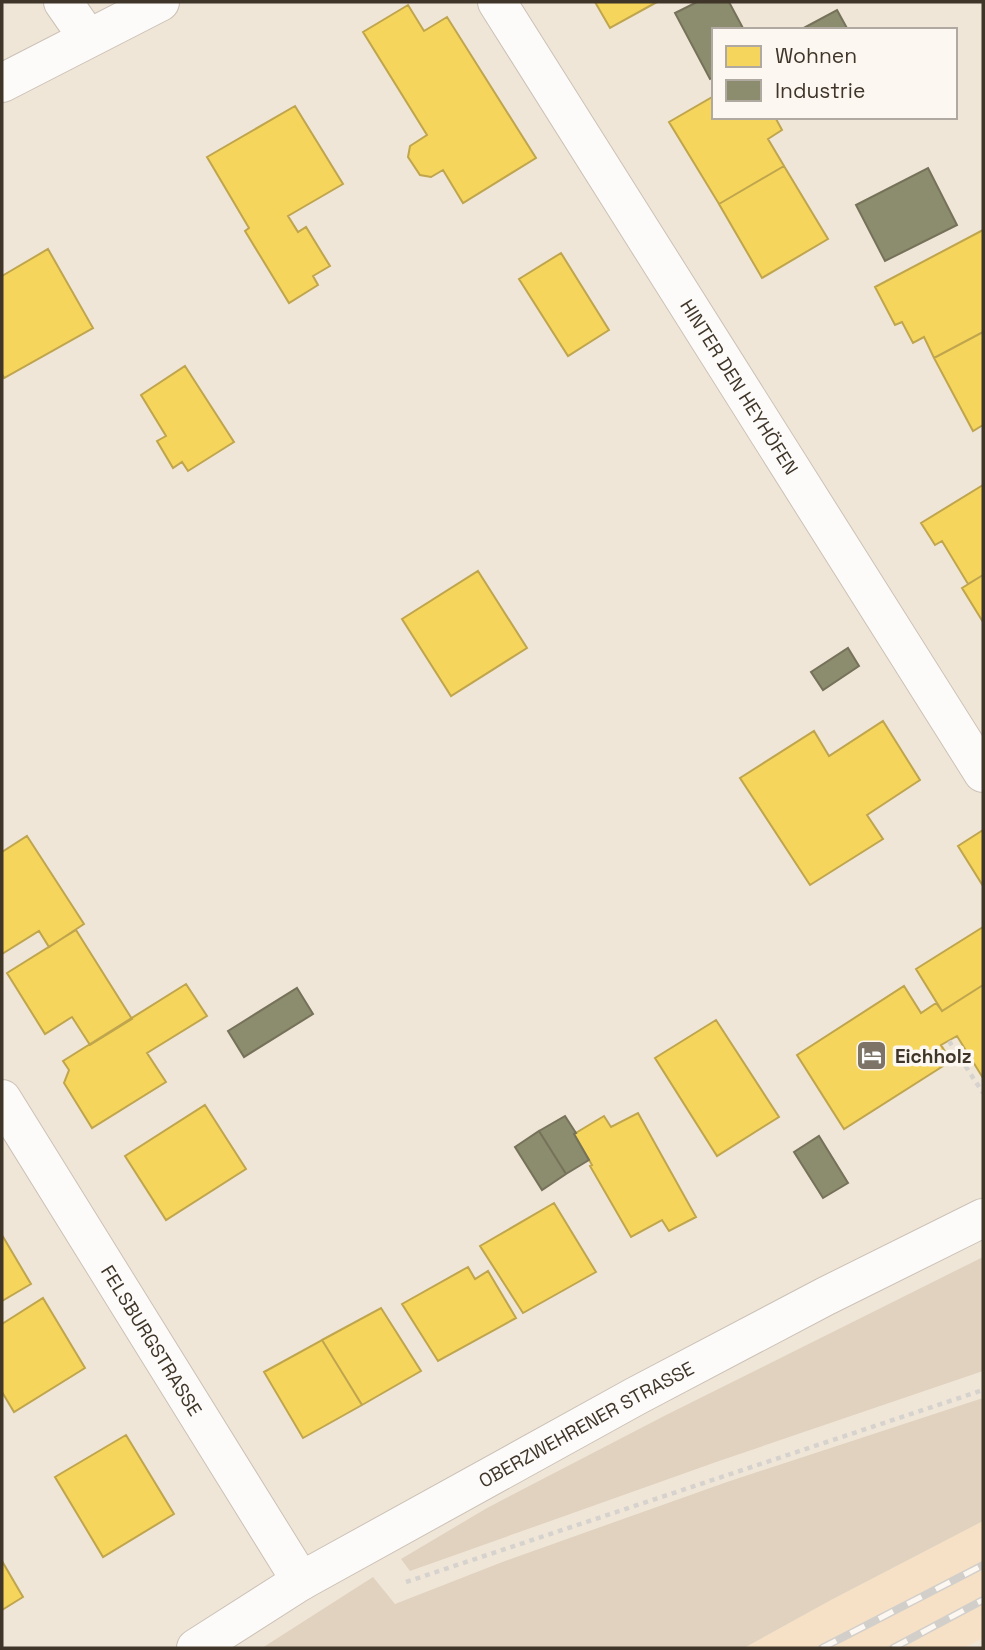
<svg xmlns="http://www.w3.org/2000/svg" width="985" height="1650" viewBox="0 0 985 1650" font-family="'Space Grotesk',sans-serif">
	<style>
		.built { fill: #f6e1c6 }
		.green { fill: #e0d2be }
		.homes { fill: #f6d55c; stroke: #bfa54d; stroke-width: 2 }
		.industry { fill: #8c8c6e; stroke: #757259; stroke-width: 2 }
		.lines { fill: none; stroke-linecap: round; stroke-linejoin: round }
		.minor-casing { stroke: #cbc2b6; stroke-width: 40 }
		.path { stroke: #d6d2ce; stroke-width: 4.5; stroke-dasharray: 5 5; stroke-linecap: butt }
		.minor { stroke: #fdfbf9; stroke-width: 38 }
		.rail-casing { stroke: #d2cfcb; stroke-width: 8 }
		.rail { stroke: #fcf7f1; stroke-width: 5; stroke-dasharray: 16; stroke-linecap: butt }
		.labels { text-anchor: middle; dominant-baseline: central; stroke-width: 7; stroke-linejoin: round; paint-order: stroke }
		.street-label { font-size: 19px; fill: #3f3529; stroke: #fcf7f1 }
		.poi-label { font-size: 19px; font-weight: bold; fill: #3f3529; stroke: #fcf7f1; text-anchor: start }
	</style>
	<rect width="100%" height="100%" fill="#f0e6d8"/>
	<path class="built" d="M983,1521V1638L964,1648H744L831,1600Z"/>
	<path class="green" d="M983,1257V1371L719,1461L410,1571L401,1559L487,1508L666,1415Z
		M983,1398V1521L831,1600L744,1648H262L373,1577L395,1604L505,1561L727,1482Z"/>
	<path class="homes" d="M595,2H657L610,28Z
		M408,5L424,31L447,17L536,158L463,203L443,170L431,177L420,175L408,157L410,146L427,135L363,32Z
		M714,96V117H775L782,130L768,139L784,166L719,204L669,122Z
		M295,106L343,184L288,216L298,232L306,227L330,266L313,276L318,285L289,303L245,231L249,228L207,157Z
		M784,166L828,239L762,278L719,204Z
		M983,230V332L934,358L924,337L913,343L902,322L895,325L875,287Z
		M48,249L93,328L4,378L2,374V276Z
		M561,253L609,330L568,356L519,279Z
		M983,332V425L973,431L934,358Z
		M185,366L234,442L188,471L182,462L173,468L157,441L166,436L141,395Z
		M983,485V575L968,584L942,541L935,545L921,523Z
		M478,571L527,648L451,696L402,619Z
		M983,575V622L962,588Z
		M883,721L920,780L867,815L883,839L810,885L740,778L814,731L829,756Z
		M983,830V886L958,846Z
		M27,836L84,924L49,947L39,931L2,954V852Z
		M983,927V985L942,1011L916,969Z
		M76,930L132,1019L90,1045L72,1017L45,1034L7,973Z
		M186,984L207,1016L147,1053L166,1082L92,1128L64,1083L69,1070L63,1061Z
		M983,985V1078L957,1036L941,1045L951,1061L844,1129L797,1055L904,986L921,1013L936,1003L942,1011Z
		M716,1020L779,1117L717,1156L655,1058Z
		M205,1105L246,1169L166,1220L125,1156Z
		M638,1113L696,1217L669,1231L662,1220L631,1237L590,1166L592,1165L574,1134L604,1116L611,1127Z
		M554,1203L596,1272L523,1313L480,1246Z
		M2,1235L31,1284L2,1301Z
		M468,1267L475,1279L488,1271L516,1318L438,1361L402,1304Z
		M43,1298L85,1368L14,1412L2,1392V1324Z
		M381,1308L421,1371L362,1405L322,1340Z
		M322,1340L362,1405L303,1438L264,1372Z
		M126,1435L174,1514L103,1557L55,1477Z
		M2,1561L23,1597L2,1610Z"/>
	<path class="industry" d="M697,2H729L744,30H714V77L710,79L675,13Z
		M837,10L848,30H800Z
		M928,168L957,225L885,261L856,205Z
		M848,648L859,666L823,690L811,672Z
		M297,988L313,1014L244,1057L228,1031Z
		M565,1116L576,1133L574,1134L589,1160L566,1174L539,1131Z
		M539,1131L566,1174L542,1190L515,1147Z
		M819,1136L848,1183L823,1198L794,1152Z"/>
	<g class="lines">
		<defs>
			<g id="minor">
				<path d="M63,2L88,38"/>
				<path id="s1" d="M497,2L983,773"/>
				<path d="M2,83L160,2"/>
				<path id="s2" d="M2,1099L301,1581"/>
				<path id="s3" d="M196,1648L301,1581L636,1396L826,1296L983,1218"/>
			</g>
		</defs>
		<use href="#minor" class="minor-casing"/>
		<path class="path" d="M949,1041L983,1093
			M406,1582L983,1390"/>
		<use href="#minor" class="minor"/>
		<defs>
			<path id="rail" d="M822,1648L983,1565
				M893,1648L983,1600"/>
		</defs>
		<use href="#rail" class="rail-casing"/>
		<use href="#rail" class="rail"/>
	</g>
	<defs>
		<symbol id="hotel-square" viewBox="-11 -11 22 22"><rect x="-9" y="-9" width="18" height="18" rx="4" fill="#7d7366" stroke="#fcf7f1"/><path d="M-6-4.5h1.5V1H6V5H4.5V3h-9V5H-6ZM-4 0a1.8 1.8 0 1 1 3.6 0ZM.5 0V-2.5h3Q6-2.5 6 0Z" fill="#fff"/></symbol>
	</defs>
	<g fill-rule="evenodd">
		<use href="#hotel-square" x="854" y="1038" width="35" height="35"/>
	</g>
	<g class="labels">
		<g class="street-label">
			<text stroke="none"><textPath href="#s1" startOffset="455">HINTER DEN HEYHÖFEN</textPath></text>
			<text stroke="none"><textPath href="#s2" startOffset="284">FELSBURGSTRASSE</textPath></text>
			<text stroke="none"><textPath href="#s3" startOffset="450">OBERZWEHRENER STRASSE</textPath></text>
		</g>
		<g class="poi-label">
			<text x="895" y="1056">Eichholz</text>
		</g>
	</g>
	<rect width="985" height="1650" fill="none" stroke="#3f3529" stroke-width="7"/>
	<rect x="712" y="28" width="245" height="91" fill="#fcf7f1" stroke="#b0a9a1" stroke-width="2"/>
	<rect x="726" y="46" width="35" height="21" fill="#f6d55c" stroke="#b0a9a1" stroke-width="2"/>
	<text x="775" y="63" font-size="21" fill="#3f3529">Wohnen</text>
	<rect x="726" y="80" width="35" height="21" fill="#8c8c6e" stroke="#b0a9a1" stroke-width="2"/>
	<text x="775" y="98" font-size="21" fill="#3f3529">Industrie</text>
</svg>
